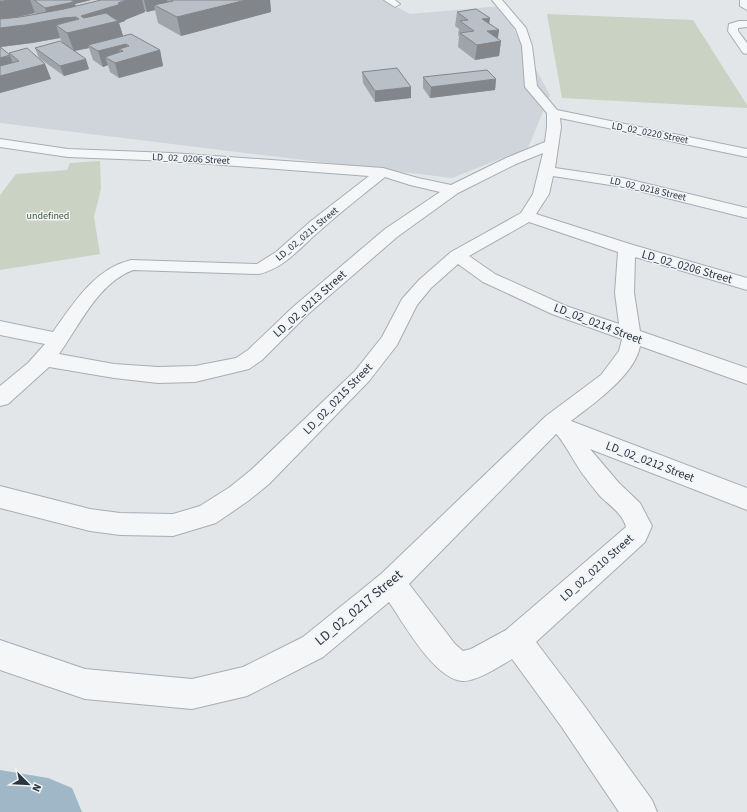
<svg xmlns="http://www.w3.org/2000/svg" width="747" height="812" viewBox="0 0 747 812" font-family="'Source Sans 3',sans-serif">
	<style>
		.built { fill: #d0d5db }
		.green { fill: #c9d2c3 }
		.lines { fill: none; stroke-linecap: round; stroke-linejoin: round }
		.river { fill: #9fb7c7; fill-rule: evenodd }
		.street-casing { stroke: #a7adb3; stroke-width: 2 }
		.street { fill: #f4f6f8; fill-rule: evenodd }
		.wall { fill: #9fa4aa; fill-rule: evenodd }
		.shaded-wall { fill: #82868b; fill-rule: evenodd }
		.building { fill: #b9bfc6; stroke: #82868b }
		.labels { text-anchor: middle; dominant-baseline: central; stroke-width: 3; stroke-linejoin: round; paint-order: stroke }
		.far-street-label { font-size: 10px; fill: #2b3540; stroke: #f1f4f7 }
		.far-park-label { font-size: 10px; fill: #445b39; stroke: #f1f4f7 }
		.street-label { font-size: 12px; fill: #2b3540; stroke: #f1f4f7 }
		.near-street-label { font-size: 14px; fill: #2b3540; stroke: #f1f4f7 }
	</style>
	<rect width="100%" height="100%" fill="#e2e6e9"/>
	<path class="built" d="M0,0H383L410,14L501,6L550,95L528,148L452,178L0,123Z"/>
	<path class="green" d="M547,14L693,20L747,105V108L562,98Z
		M100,161L101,189L94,217L100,254L0,270V195L16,174L67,170L70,163Z"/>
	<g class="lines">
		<path class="river" d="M0,770L48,778L72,788L82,812H0Z"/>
		<defs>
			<path id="street" d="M384,0H395L400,4L395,7Z
				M492,0H502L526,28L532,46L537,86L557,110L747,149V157L560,118L561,127L555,168L623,178L747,208V218L623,187L553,176L549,194L536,214L633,245L747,278V290L635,257L634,293L640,331L747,368V384L640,346C635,375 593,404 571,421L747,488V510L590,449L619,483L640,503L652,526L645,542L536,642L583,704L652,800L657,812H619L561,726L512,659C500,666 476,682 462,681C434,678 404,624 389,602L323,657L247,696L192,709L85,699L0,670V640L85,669L192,679L243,667L303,637L381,574L546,416L601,375L619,351L622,339L552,314L483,282L458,264L431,288L417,305L397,345L369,381L269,484L248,501L216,523L173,536L120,535L90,531L0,508V486L90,509L120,513L173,514L200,506L230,487L251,470L355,371L382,337L402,299L419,280L451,252L521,213L533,194L543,153L516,164L458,193L397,237L307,315L262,360L249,369L195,382L158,383L114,378L49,367L8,404L0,406V386L28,363L45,344L0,335V321L53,332C74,303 94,269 131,260L257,264L276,252L311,221L369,176L171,161L68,157L0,147V139L68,149L171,153L383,168L418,178L451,185L506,158L545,142L547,127V113L525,87L522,46L516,29ZM385,177L410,185L440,192L385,229L293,307L248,350L236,358L195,366L158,367L114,364L59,354C79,326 98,283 133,270L259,274C286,268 303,244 323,228C343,210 364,194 385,177ZM529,222L618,252L615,293L619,324L566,306L495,274L469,256ZM556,434C562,438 578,469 585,477C590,484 595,490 600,496C609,505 623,514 626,527L506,630L471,649L463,651L455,644L409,584Z
				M740,0H747V10L740,6Z
				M739,21H747V27L738,28V31L747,43V54L743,53L728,31L729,24Z"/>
		</defs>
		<use href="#street" class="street-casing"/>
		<use href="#street" class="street"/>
	</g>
	<path class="wall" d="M0,0H91L75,4L76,6L101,0H270L271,12L181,36L158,23L155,10L147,12L145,11V12L125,20V21L119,23L123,36L160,50L163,66L119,78L110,72L108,65L103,67L93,60L89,48L75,51L89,69L64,76L39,58L35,48L62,43L60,38L32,43L1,47L10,55L9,53L45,64L51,79L0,93ZM35,13L36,14L13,18Z
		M457,12L490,18L489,23L499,30L498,39L501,41L499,56L475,60L458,47L459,36L458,35L459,29L455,26Z
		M362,72L411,98L375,102L363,83Z
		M423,77L496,79L495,90L430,98L423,88Z"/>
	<path class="shaded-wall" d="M8,0H30L35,13L0,21V2Z
		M60,0H91L75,4L80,20L76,17L80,30L81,16L127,0H142L145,12L125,20V21L119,23L124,39L88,45L89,48L74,51L67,33L56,25L60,38L32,43L0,47V28L49,20L45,8Z
		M144,0H167L169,6L154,5L155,10L147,12Z
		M234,0H270L271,12L181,36L177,17Z
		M490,18L488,31L499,30L497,42L501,41L499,56L475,60L477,45L482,19Z
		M126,44L130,59L160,50L163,66L119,78L115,63L105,57L108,65L103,67L98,51ZM119,49L123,51L122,61Z
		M10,56L14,66L0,69V58Z
		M86,59L89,69L64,76L60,66Z
		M45,64L51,79L0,93V76Z
		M496,79L495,90L430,98L431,87Z
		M411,87V98L375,102V91Z"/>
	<path class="building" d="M0,0H8L0,2Z
		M34,0H71L74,2L45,8Z
		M101,0H127L118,3L121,4L81,16L84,18L106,13L118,21L67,33L56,25L79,19L76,17L63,18L25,25L0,28V19L20,17L64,9Z
		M172,0H246L177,17L154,5L173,1Z
		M476,9L490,18L482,19L499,30L487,31L501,41L477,45L460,33L474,31L460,21L468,20L457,12Z
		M131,34L160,50L115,63L105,57L123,51L119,49L129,46L126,44L98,51L88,45Z
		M60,41L86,59L60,66L35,48Z
		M0,47L10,55L0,58Z
		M27,48L45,64L0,76V66L19,61L9,53Z
		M397,68L411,87L375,91L362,72Z
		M487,70L496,79L431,87L423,77Z"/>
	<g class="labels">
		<g class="far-street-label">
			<text transform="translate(650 133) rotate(11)">LD_02_0220 Street</text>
			<text transform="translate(191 159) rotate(3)">LD_02_0206 Street</text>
			<text transform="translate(648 189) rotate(13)">LD_02_0218 Street</text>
			<text transform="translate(307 234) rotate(-40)">LD_02_0211 Street</text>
		</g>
		<g class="far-park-label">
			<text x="48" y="216">undefined</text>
		</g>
		<g class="street-label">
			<text transform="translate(687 267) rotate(16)">LD_02_0206 Street</text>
			<text transform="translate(310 304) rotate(-42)">LD_02_0213 Street</text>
			<text transform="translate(598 324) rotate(21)">LD_02_0214 Street</text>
			<text transform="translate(338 399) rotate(-46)">LD_02_0215 Street</text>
			<text transform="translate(650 462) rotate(21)">LD_02_0212 Street</text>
			<text transform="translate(597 568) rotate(-42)">LD_02_0210 Street</text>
		</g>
		<g class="near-street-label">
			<text transform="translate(359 608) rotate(-40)">LD_02_0217 Street</text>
		</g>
	</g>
	<g transform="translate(28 784) rotate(114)" stroke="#f1f4f7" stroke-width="3" paint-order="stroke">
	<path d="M0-3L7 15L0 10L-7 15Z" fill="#2b3540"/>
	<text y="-6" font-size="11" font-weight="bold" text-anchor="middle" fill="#2b3540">N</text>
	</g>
</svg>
